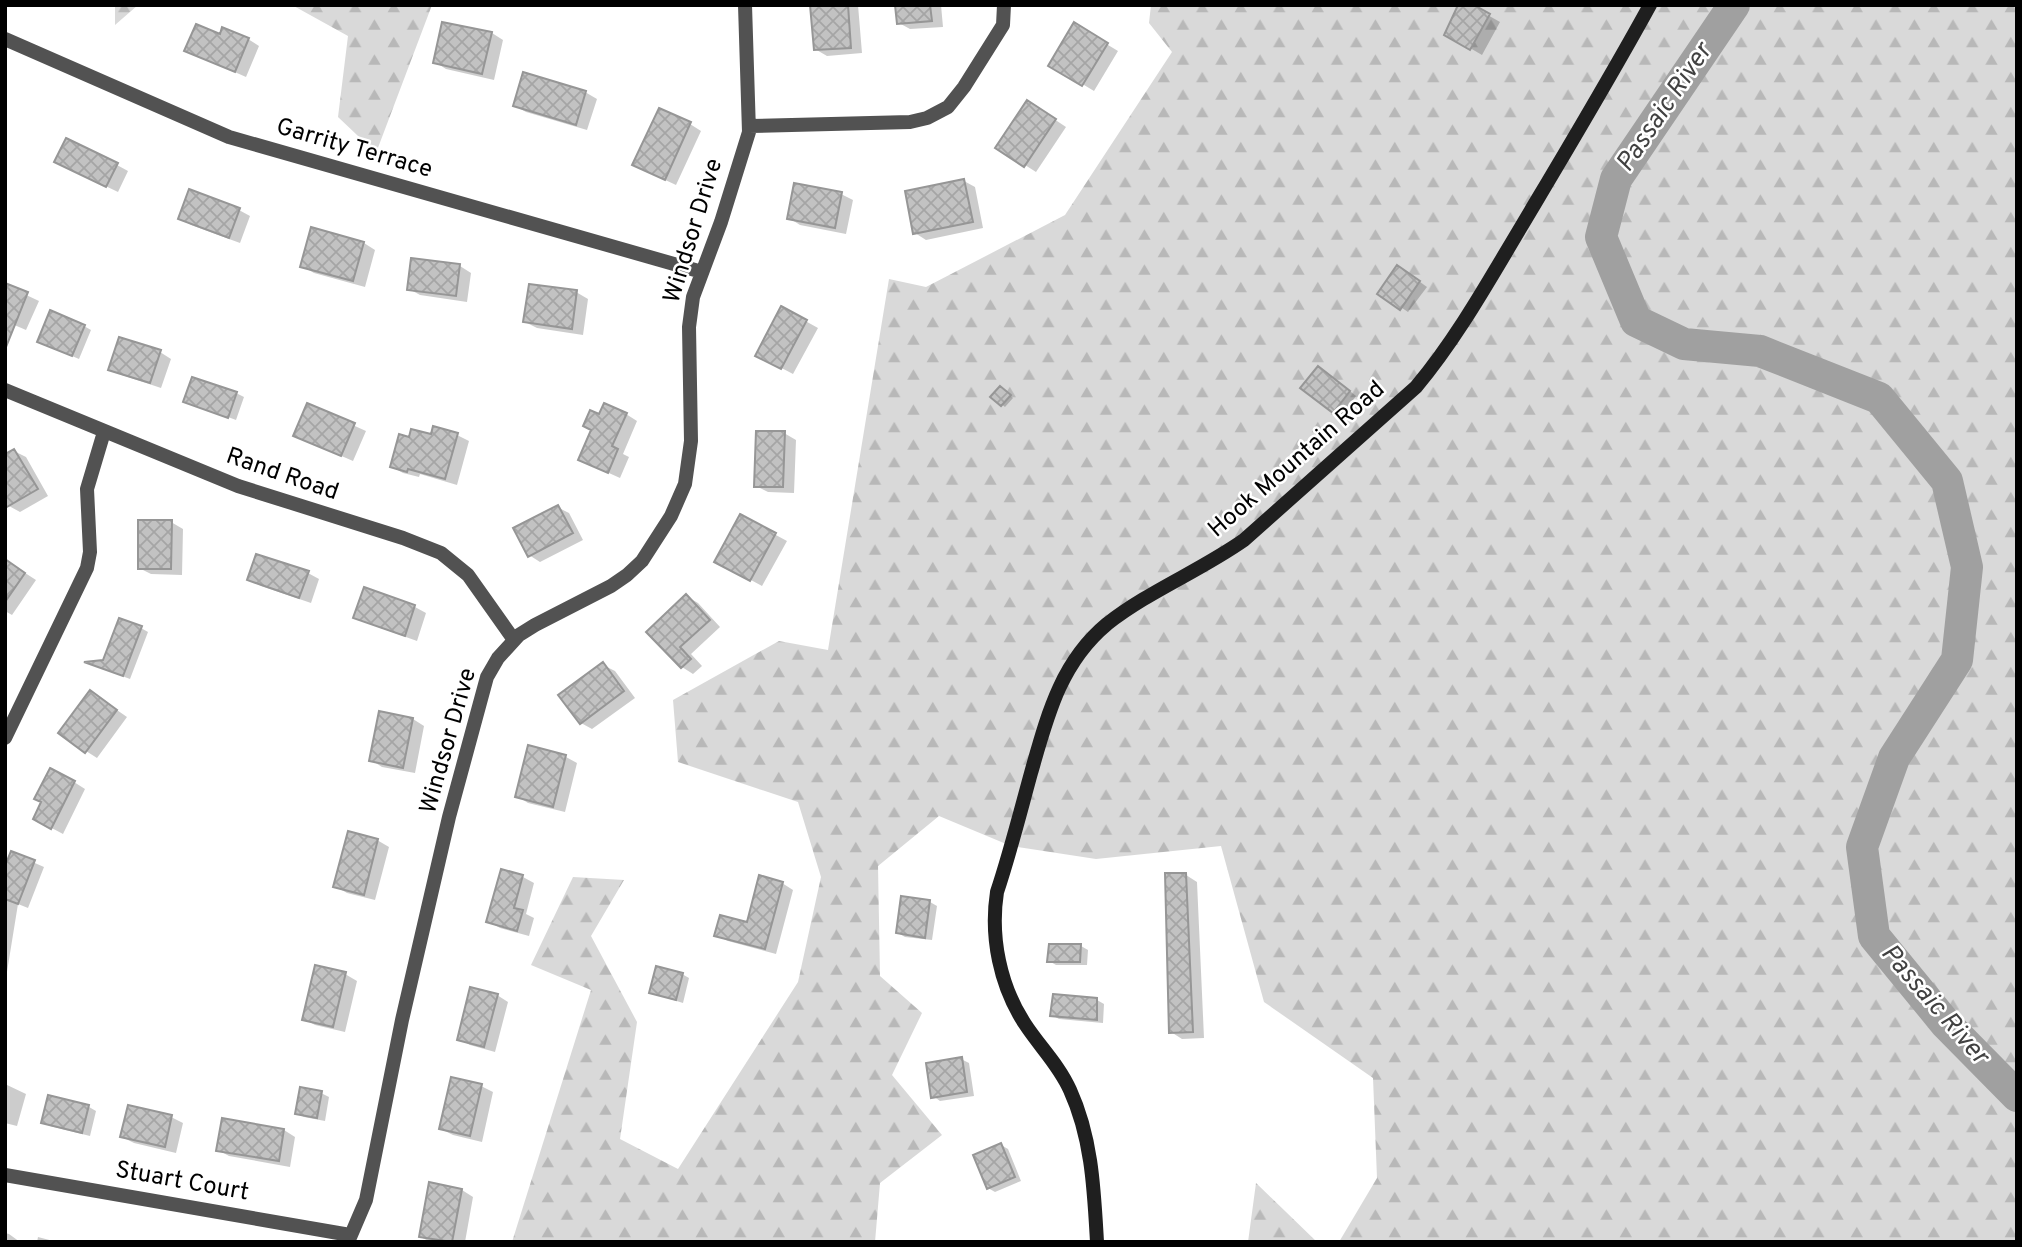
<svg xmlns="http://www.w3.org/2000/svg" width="2022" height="1247" viewBox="0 0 2022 1247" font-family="Overpass,sans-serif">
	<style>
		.forest { fill: url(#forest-firs) }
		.shadow { fill: #0003 }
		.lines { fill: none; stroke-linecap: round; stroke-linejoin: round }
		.river { stroke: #a0a0a0; stroke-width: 32 }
		.building { fill: url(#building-cross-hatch); stroke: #969696; stroke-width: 2 }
		.street { stroke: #525252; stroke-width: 14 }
		.secondary { stroke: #1f1f1f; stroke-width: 14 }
		.labels { text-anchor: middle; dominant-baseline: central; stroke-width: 5; stroke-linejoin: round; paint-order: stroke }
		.street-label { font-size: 24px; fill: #000; stroke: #fff }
		.water-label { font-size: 26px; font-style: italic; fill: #414141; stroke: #fff }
	</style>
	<defs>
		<pattern id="forest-firs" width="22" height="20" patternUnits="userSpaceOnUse" patternTransform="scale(1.75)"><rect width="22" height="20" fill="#d9d9d9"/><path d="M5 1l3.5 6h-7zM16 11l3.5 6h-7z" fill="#b8b8b8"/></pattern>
		<pattern id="building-cross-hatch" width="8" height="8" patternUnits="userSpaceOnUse" patternTransform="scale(1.75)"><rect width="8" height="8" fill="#c2c2c2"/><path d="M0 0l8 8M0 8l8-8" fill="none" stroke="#a5a5a5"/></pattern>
	</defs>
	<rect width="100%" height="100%" fill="#fff"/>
	<path class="forest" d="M115,5H138L115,25Z
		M292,5H432L376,153L338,117L348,36Z
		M1151,5H2017V1242H1339L1377,1178L1373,1078L1264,1002L1221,846L1096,859L1011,846L939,816L878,866L880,976L922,1013L892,1075L942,1135L880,1183L875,1242H512L591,990L531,965L573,877L624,880L591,936L637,1022L620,1139L678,1169L798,982L821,877L798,802L678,762L673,700L779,641L828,650L889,279L926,287L1065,215L1172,52L1149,23Z
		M1256,1183L1317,1242H1248Z"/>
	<path class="shadow" d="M812,5H858L862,53L827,56L815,49Z
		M897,5H941L943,27L910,29L899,23Z
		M1470,5L1500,22L1482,55L1446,34Z
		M443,24L492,33L503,40L494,80L446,69L435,62Z
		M1075,25L1118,51L1094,91L1051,65Z
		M221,36L248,39L259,46L246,77L187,51Z
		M585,92L597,99L587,130L526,112L515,106Z
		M1039,109L1066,127L1036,172L1025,165Z
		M690,124L701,131L676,185L646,171Z
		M117,165L128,171L118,192L68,168Z
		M964,181L975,187L983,228L926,240L915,233Z
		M841,194L853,200L846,234L800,225L789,218Z
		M239,210L250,216L240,243L191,225L180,218Z
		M312,230L364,243L375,250L365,287L314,273L302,266Z
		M460,266L471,273L467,302L420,295L409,289Z
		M1405,271L1427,287L1408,312L1380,293Z
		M5,285L39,301L26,330L5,321Z
		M576,292L588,299L583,335L537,328L525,322Z
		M782,308L818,328L793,374L757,355Z
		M84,326L91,330L79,359L46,345Z
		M160,352L171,359L161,388L122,375L110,369Z
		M1326,372L1356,396L1341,416L1334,412Z
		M1003,390L1013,398L1005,407L993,397Z
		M236,393L244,397L236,420L185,401Z
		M308,405L366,431L353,461L307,441Z
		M626,414L637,421L623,454L629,457L620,478L580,460L600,416Z
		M784,433L796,440L794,493L768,492L756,486Z
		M457,435L469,441L457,485L420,474L419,477L403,473L392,467L410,439Z
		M14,451L26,457L48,496L20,512L9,506Z
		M557,507L569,513L583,540L540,562L529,555Z
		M741,516L787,541L762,586L716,561Z
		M171,522L183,529L182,575L151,574L139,568Z
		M5,560L36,580L12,615L5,611Z
		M308,573L319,579L311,603L261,586L249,579Z
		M365,589L415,607L426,613L417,641L367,623L356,617Z
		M686,596L698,603L720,627L691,654L702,666L693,674L682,667L648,632Z
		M141,628L148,632L130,679L93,665L104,662Z
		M603,665L615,671L635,698L592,729L581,723Z
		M91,692L127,717L97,758L86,751Z
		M413,719L424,726L415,773L382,767L371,760Z
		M529,747L566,757L577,763L565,812L528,803L517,796Z
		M74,782L85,789L63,834L46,825Z
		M377,840L389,847L375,900L347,893L335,886Z
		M12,853L44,867L28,908L18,904L6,978L5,870Z
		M502,871L523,877L534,883L526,914L534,918L529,936L500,928L488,921Z
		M1186,875L1197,882L1204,1038L1182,1039L1171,1032Z
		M782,883L793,890L776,954L728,941L716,935L748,924Z
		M903,898L930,902L937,906L932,940L905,937L898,933Z
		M1081,946L1088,950L1087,965H1056L1049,961Z
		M345,974L357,981L345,1032L315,1025L304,1019Z
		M682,974L689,978L683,1003L651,993Z
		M497,995L508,1002L495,1052L470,1045L459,1039Z
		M1097,1000L1104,1004L1103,1023L1059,1019L1052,1015Z
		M961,1059L969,1063L974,1096L940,1101L933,1096Z
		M5,1084L26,1094L17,1126L5,1123Z
		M481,1086L493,1092L482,1142L453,1135L441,1129Z
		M321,1093L329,1097L325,1121L304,1117L297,1113Z
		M49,1097L89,1107L96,1111L90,1136L50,1126L43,1122Z
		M171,1117L183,1123L176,1153L134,1143L122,1137Z
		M284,1130L295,1137L290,1167L229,1156L218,1150Z
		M1001,1145L1008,1149L1021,1181L995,1192L988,1188Z
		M462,1190L473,1197L465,1242H430L421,1237Z
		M5,1233L9,1234L20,1242H5Z
		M38,1237L57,1242H37Z"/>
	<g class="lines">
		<path class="river" d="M1734,5L1616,179L1601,237L1636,321L1684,344L1760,351L1879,398L1947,481L1967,567L1957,660L1894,758L1862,847L1874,936L1946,1024L2017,1096"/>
	</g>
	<path class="building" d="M810,5H848L851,48L814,50Z
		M895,5H930L932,21L897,24Z
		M1458,5H1474L1490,14L1470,50L1444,35Z
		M442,22L492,32L482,74L433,63Z
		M1074,22L1108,43L1082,86L1048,66Z
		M196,24L220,34L222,27L249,38L235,72L184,51Z
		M523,72L586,91L576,125L513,106Z
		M1027,100L1056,119L1024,167L995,148Z
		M659,108L691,122L665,180L632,165Z
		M66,138L118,163L106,187L54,162Z
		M964,179L973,222L913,234L905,191Z
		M794,183L842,192L835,228L787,219Z
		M189,189L240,208L229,238L178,219Z
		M311,227L364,242L353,281L300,267Z
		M411,258L460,264L456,296L407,290Z
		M1397,265L1420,281L1400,310L1377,294Z
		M5,283L28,292L6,347H5Z
		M529,284L577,290L572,329L523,322Z
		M781,306L807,320L781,369L755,356Z
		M50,310L85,325L72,356L37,342Z
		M119,337L161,350L150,383L108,370Z
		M1318,366L1350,391L1333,413L1300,388Z
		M192,377L237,392L228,418L183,402Z
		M1000,386L1011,395L1001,406L990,397Z
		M307,403L355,423L341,456L293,436Z
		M604,403L627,413L612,446L618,449L608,473L578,460L591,430L583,426L590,410L599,414Z
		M433,426L458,433L445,479L408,469L407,472L390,467L399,434L409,437L411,429L431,434Z
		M756,431H785L783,487H754Z
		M14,449L38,489L5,508V454Z
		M558,505L573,533L528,557L513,528Z
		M740,514L776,533L750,581L714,562Z
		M138,520H172L171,569H138Z
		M256,554L309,571L299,598L247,580Z
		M5,559L25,573L5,602Z
		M364,587L415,605L405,636L353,618Z
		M686,594L710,620L680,647L691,659L681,668L646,632Z
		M119,618L142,626L123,676L84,662L103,660Z
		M603,662L624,691L580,724L558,695Z
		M90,690L117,710L85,753L58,733Z
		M379,711L413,718L403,768L369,761Z
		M528,745L566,755L553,807L515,797Z
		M50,768L75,781L51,829L33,819L41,802L34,799Z
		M348,831L378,839L364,895L333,887Z
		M11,851L35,860L18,904L5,899V866Z
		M501,869L523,875L514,908L523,910L517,931L486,922Z
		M1165,873H1186L1193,1032L1169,1033Z
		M759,875L783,882L765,949L714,936L720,915L747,922Z
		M901,896L930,900L925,938L896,933Z
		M1049,944H1081L1080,962H1047Z
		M315,965L346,972L333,1027L302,1020Z
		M656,966L683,973L676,1000L649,993Z
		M470,987L498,994L484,1047L457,1040Z
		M1053,994L1097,998V1020L1050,1016Z
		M962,1057L967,1092L931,1098L926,1063Z
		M451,1077L482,1084L470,1136L439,1129Z
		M300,1087L322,1091L317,1118L295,1114Z
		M48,1095L89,1105L82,1133L41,1123Z
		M128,1105L172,1115L165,1147L120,1137Z
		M222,1118L284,1129L279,1161L216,1151Z
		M1001,1143L1015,1177L987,1189L973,1155Z
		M429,1182L462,1189L452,1242L419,1237Z"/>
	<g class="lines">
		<path class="street" d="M5,39L229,137L702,272
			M749,126L910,122L927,118L948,107L964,87L1003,25L1004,5
			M5,390L238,486L403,538L441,553L468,575L514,640
			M5,738L87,568L90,552L87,489L104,432
			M5,1175L350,1235
			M348,1242L366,1200L402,1020L449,817L487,677L498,658L519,635L535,625L611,586L627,575L642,561L671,516L685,484L691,441L689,327L693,297L721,222L749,132L745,5"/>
		<path class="secondary" d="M1097,1242C1094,1190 1092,1138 1070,1090C1059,1065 1040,1047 1025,1024C1000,986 990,937 997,892C1010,853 1020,813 1031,773C1047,717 1060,663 1107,624C1149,591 1200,571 1244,540L1416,387C1457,338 1488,282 1521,227C1565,153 1609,80 1650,5"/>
	</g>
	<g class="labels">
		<g class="street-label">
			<text transform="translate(354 149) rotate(16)">Garrity Terrace</text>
			<text transform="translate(694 231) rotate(-73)">Windsor Drive</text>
			<text transform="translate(1297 460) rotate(-41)">Hook Mountain Road</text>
			<text transform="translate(282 475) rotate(19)">Rand Road</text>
			<text transform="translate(449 741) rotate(-74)">Windsor Drive</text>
			<text transform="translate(182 1182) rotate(10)">Stuart Court</text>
		</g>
		<g class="water-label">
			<text transform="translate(1665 108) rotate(-56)">Passaic River</text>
			<text transform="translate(1934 1005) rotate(49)">Passaic River</text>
		</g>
	</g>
	<rect width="2022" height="1247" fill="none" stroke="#000000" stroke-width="14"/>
</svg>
